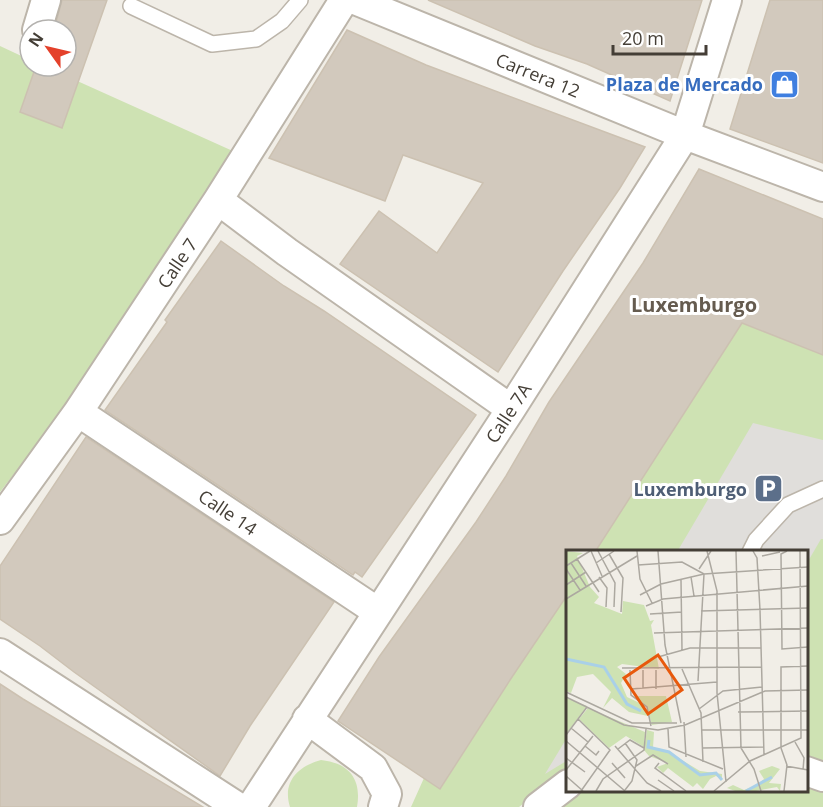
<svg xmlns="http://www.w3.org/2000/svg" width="823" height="807" viewBox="0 0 823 807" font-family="'Open Sans',sans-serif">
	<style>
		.green { fill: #cee2b3 }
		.parking { fill: #e0dedb }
		.building { fill: #d2c9bd; stroke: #ccc1b1; stroke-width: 1.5 }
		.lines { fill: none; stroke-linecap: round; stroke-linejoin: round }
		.lane-casing { stroke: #bcb5aa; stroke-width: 18 }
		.street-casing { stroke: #bcb5aa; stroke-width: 32 }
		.lane { stroke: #fff; stroke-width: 15 }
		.street { stroke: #fff; stroke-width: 28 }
		.labels { text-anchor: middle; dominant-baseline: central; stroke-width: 6; stroke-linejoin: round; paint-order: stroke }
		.street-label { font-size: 18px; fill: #443e36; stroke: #fff }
		.shop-label { font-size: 18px; font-weight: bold; fill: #366cbe; stroke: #fff; text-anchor: end }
		.service-label { font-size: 18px; font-weight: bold; fill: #4e5e75; stroke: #fff; text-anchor: end }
		.neighbourhood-label { font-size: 20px; font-weight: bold; fill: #655b4f; stroke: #fff }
		.inset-river { fill: none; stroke: #a9d0e8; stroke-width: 3 }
		.inset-road { fill: none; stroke: #aca8a0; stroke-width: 1.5 }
		.view { fill: #e8590c; fill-opacity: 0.15; stroke: #e8590c; stroke-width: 3 }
		.inset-edge { fill: none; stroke: #443e36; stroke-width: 3 }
	</style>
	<rect width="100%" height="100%" fill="#f1eee7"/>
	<path class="green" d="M0,46L30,60V66H44L235,152L65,408L0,492Z
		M742,323L823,355V766L807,762L806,552H595Z
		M568,594V769L519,807H411L424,778L441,788L512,677Z
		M321,760C349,763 362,779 357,807H290C282,782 298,766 321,760Z
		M807,781L823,787V807H557L578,791L806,790Z"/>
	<path class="parking" d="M753,423L823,440V539H821L807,563L806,552H677Z
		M568,736V760L545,774Z"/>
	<path class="building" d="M62,0H107L62,128L20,112L36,66H66V30H54Z
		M428,0H702L670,101L587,64L535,46Z
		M770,0H823V163L730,129Z
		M347,30L426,65L645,147L620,188L563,271L498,372L340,264L379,211L437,253L483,183L403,155L385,201L269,158Z
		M699,169L823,219V355L742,323L595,552H568V594L512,677L440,789L338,721L379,657L476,522L506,476L549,402L643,263Z
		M221,241L284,286L324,311L476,415L362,577L355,572L353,575L105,410L167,322L165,320Z
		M86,437L334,602L250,726L220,776L74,672L40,646L0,619V566Z
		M0,684L23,699L203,807H0Z"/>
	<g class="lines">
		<defs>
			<path id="lane" d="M131,6L212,44L256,39L282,21L300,0
				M750,552L756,540L788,505L823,489"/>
			<path id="street" d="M355,0L685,135L823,187
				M37,30L46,0
				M218,200L287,252L511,409
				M78,412L378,612
				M0,520L78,412L218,200L344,0
				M0,653L238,807
				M307,719L373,768L387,794L383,807
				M806,771L823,777
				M251,807L511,409L685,135L727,0
				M538,807L568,784"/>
		</defs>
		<use href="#lane" class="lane-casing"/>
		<use href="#street" class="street-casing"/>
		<use href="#lane" class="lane"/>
		<use href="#street" class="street"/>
	</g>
	<defs>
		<symbol id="shop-square" viewBox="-11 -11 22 22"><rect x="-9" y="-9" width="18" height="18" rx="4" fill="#3f7fe0" stroke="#fff"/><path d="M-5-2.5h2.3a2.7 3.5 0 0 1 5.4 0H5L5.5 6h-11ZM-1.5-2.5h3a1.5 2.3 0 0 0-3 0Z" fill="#fff"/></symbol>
		<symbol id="parking-square" viewBox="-11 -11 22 22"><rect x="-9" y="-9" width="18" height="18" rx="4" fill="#5c6f8a" stroke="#fff"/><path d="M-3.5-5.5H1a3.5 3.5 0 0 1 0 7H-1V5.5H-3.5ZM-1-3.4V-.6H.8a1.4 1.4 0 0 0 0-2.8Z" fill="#fff"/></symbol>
	</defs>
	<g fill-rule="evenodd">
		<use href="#shop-square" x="768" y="68" width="33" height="33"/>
		<use href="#parking-square" x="752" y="472" width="33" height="33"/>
	</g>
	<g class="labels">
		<g class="street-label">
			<text transform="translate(538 75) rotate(22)">Carrera 12</text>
			<text transform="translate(177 263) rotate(-56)">Calle 7</text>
			<text transform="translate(508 413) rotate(-57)">Calle 7A</text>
			<text transform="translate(228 512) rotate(34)">Calle 14</text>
		</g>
		<g class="shop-label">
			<text x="763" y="84">Plaza de Mercado</text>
		</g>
		<g class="service-label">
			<text x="747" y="489">Luxemburgo</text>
		</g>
		<g class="neighbourhood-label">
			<text x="694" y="304">Luxemburgo</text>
		</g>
	</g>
	<g transform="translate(566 550)">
		<rect width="242" height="242" fill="#f1eee7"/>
		<path d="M0,1L17,3L11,6L24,37L33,47L28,53L56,64L57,51L78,55L84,71L88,70L85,75L93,119L56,114L51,117L60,124L55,133L61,147L78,155L82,166L63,162L46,148L37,158L45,142L27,124L11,127L5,143L0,141ZM68,146H100L106,172L86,175L81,157ZM0,148L21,156L0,184ZM22,158L79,182L78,197L60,186L43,198L13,169ZM81,180L88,182L87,198L101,201L134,221L156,224V229L150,226L144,229L137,239L131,233L127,237L102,218L97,223L91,217L102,213L83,206L78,200ZM206,216L214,219L203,233L215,234L214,241L211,237L190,241H169L161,238L167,235L178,240L191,235L198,229L193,221Z" fill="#cee2b3"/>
		<path class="inset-river" d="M0,109L38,117L61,154L75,161M83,190L82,197L103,202L134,225L150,223L156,230M180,241L206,227"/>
		<path class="inset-road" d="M25,1L36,26M32,1L49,33L48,57M71,1L74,29L86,53M92,1L99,95L115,173M141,1L151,41V143L160,232M170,1L175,198L188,219L195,241M187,1L191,8L194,60L198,205M221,1L215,4L216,99L242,97M43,4L57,28L55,62M196,6L214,2M11,9L33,42M5,13L20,36M30,13L48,1M72,15L116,12L138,24M0,16L24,1M0,19L14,40M133,19L145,1M33,27L41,38L40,57M125,27L128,46M115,30L116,100M0,35L20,22M74,45L95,34L138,24L242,17M0,49L71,6M80,56L97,49L242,36M135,61L242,58M84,64L116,62M88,83L242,78M92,107L124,98H195M56,118L196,117M116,119L135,163L137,212M64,120L65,145L81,157L85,176M77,120V139M132,131L138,24M65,139L151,132M90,139V120M0,142L66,173H111M0,147L58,175L92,180L119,175L199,141L242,140M133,159L157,141L196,137M172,162L242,161M12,169L44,200L15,241M118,172L120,207M5,178L22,192M102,179L103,197L157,219M136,180H242M0,185L21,157M0,191L59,241M229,192L238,208L237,220M19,196L30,205L33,201M49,196L81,233L95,241M136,198L198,197M215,198L221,215L218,241M215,198V117L242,116M52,199L64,190L78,198M0,208L19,222M46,213L59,228M93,213L89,218L120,241M70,216L87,205L102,214M220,216L242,220M0,220L27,186M0,226L17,241M92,230L108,241M59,240L66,231L71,210L59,193M30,241L37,229L78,200L80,179M148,241L184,211L235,188L234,1"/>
		<path class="view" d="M92,105L116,140L82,164L58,128Z"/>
		<rect width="242" height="242" class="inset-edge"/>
	</g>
	<g transform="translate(48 48) rotate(304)"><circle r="28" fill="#ffffff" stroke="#b4b2af" stroke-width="1.5"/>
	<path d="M0-4.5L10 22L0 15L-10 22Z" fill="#e4412b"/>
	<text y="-9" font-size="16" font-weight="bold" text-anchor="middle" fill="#443e36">N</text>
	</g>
	<path d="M613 45v9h93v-9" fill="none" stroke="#443e36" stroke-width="3"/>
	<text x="622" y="45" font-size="18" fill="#443e36" stroke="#ffffff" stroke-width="4.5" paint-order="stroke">20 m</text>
</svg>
